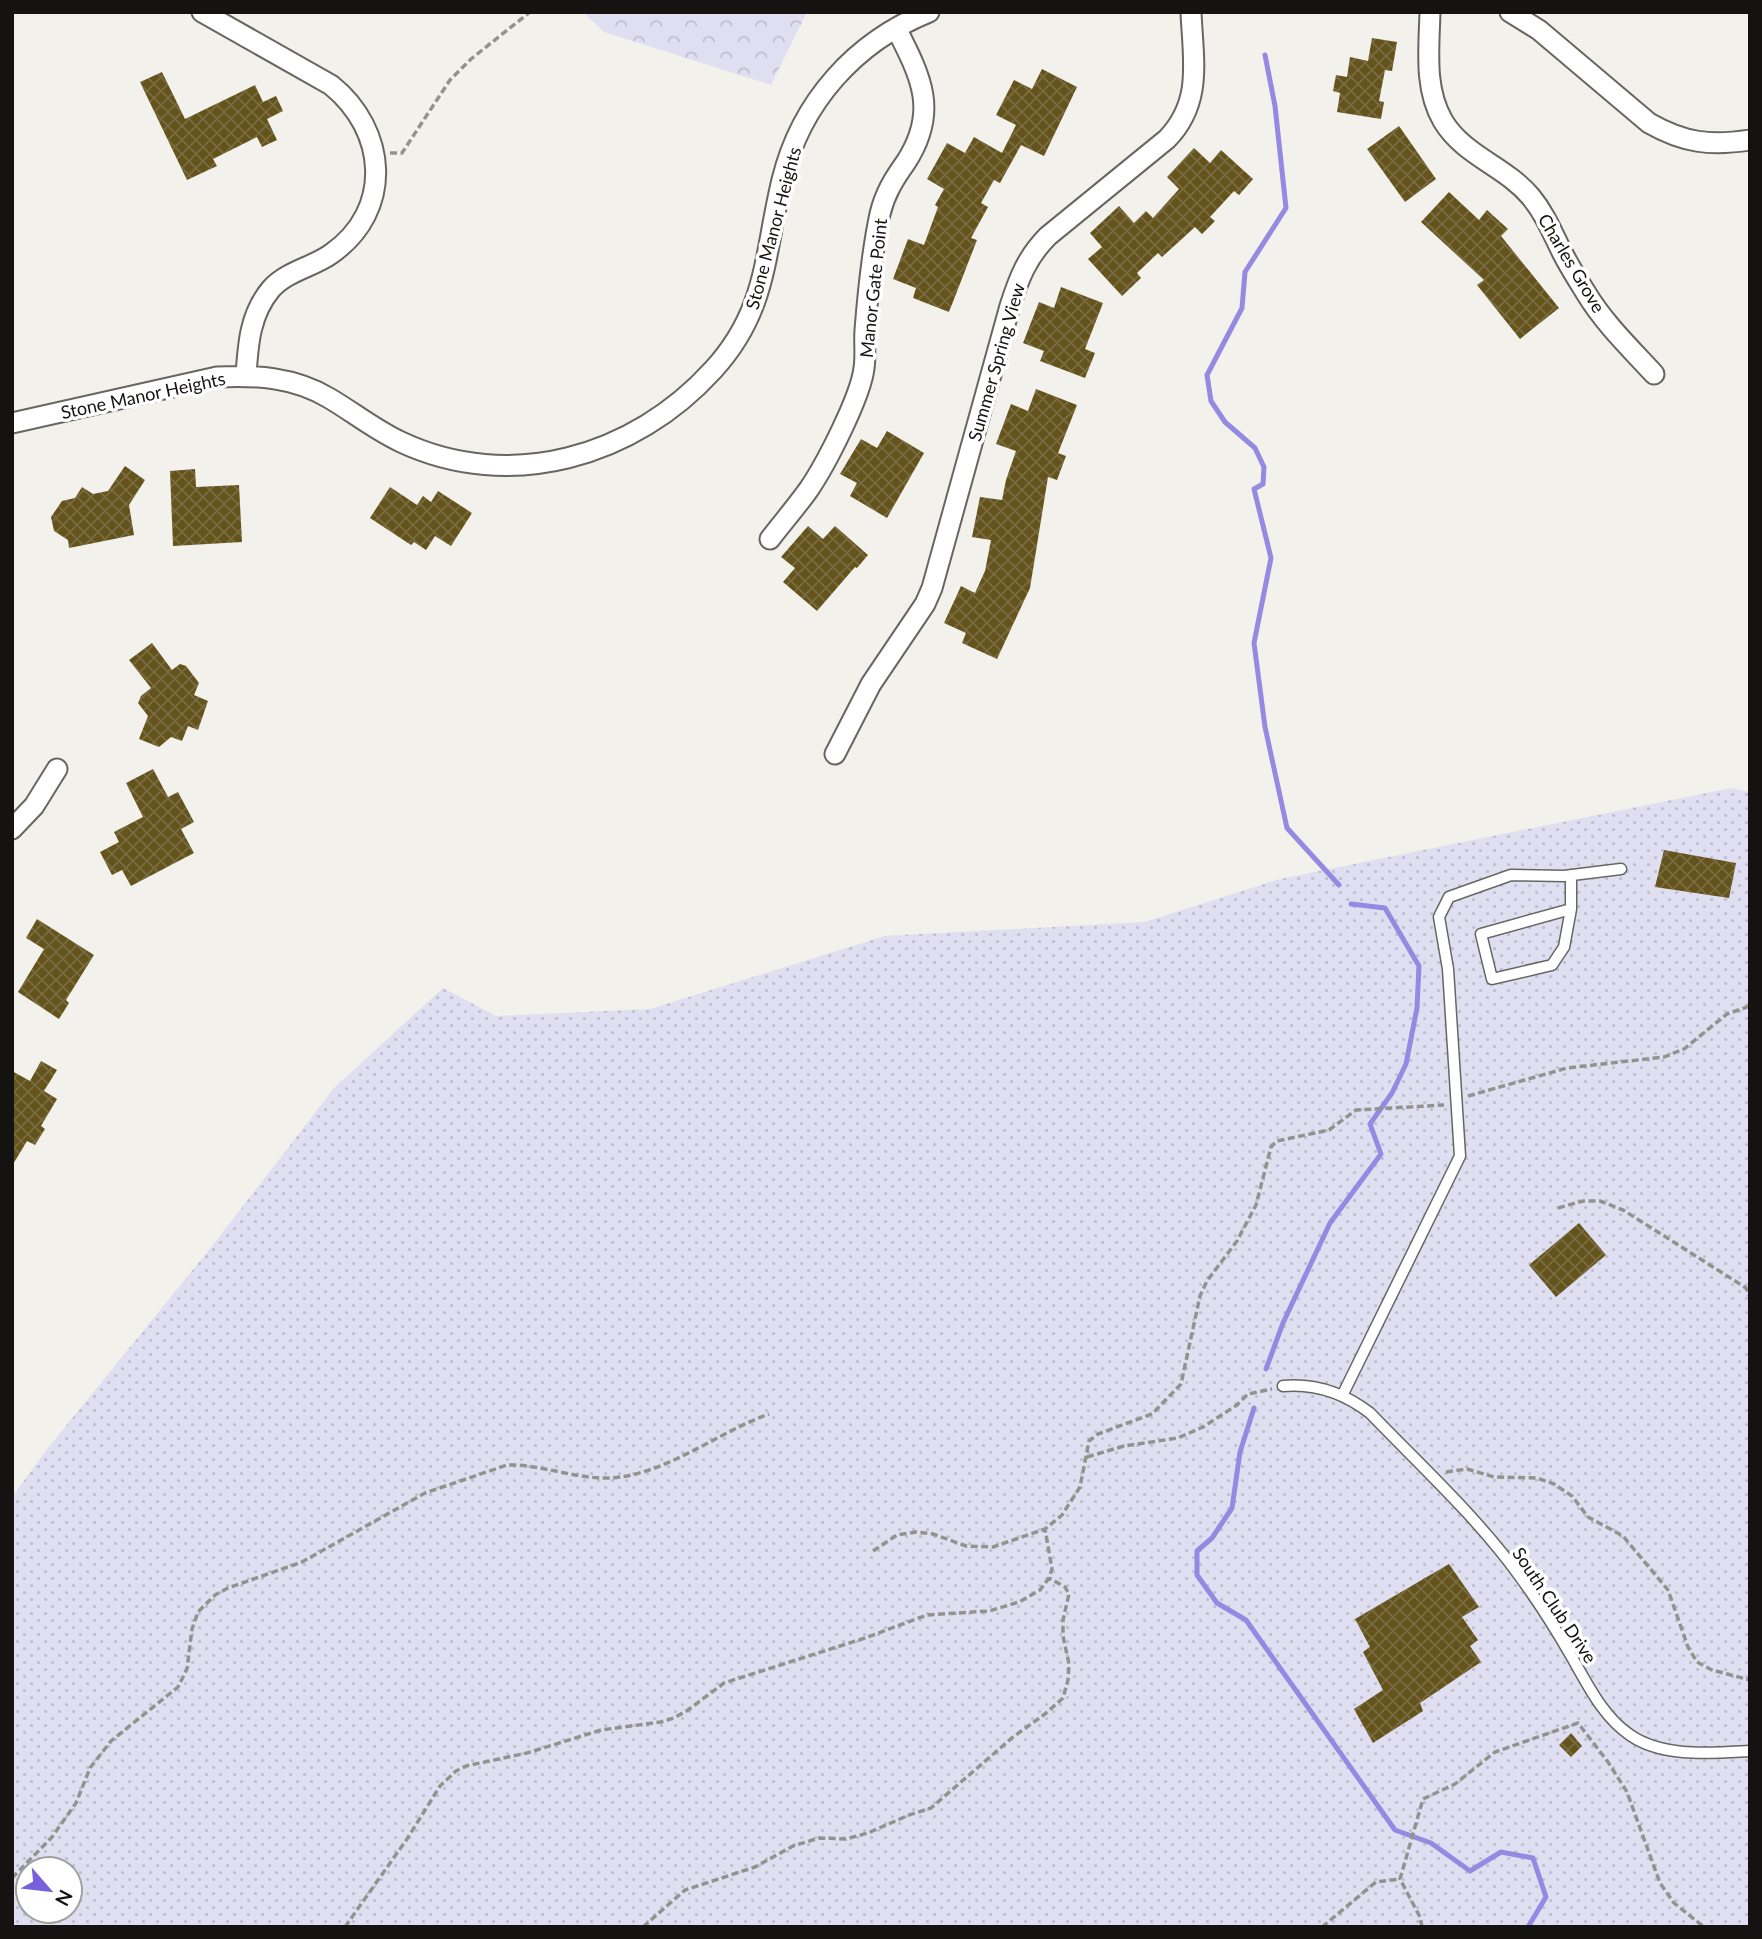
<svg xmlns="http://www.w3.org/2000/svg" width="1762" height="1939" viewBox="0 0 1762 1939" font-family="Lato,sans-serif">
	<style>
		.grass { fill: url(#grass-dots); fill-rule: evenodd }
		.forest { fill: url(#forest-crowns) }
		.lines { fill: none; stroke-linecap: round; stroke-linejoin: round }
		.stream { stroke: #948ae2; stroke-width: 5 }
		.building { fill: url(#building-cross-hatch) }
		.lane-casing { stroke: #676661; stroke-width: 13 }
		.street-casing { stroke: #676661; stroke-width: 23 }
		.path { stroke: #94928e; stroke-width: 3.5; stroke-dasharray: 7 3.5; stroke-linecap: butt }
		.lane { stroke: #fff; stroke-width: 10 }
		.street { stroke: #fff; stroke-width: 19 }
		.labels { text-anchor: middle; dominant-baseline: central; stroke-width: 7; stroke-linejoin: round; paint-order: stroke }
		.street-label { font-size: 18px; fill: #141311; stroke: #fff }
	</style>
	<defs>
		<pattern id="grass-dots" width="8" height="8" patternUnits="userSpaceOnUse" patternTransform="scale(1.75)"><rect width="8" height="8" fill="#dfdff1"/><path d="M2 2h.1M6 6h.1" fill="none" stroke="#bebece" stroke-width="1.8" stroke-linecap="round"/></pattern>
		<pattern id="forest-crowns" width="20" height="18" patternUnits="userSpaceOnUse" patternTransform="scale(1.75)"><rect width="20" height="18" fill="#dfdff1"/><path d="M2 6a3 3 0 1 1 6 0M12 15a3 3 0 1 1 6 0" fill="none" stroke="#bebece"/></pattern>
		<pattern id="building-cross-hatch" width="8" height="8" patternUnits="userSpaceOnUse" patternTransform="scale(1.75)"><rect width="8" height="8" fill="#64531b"/><path d="M0 0l8 8M0 8l8-8" fill="none" stroke="#796c42"/></pattern>
	</defs>
	<rect width="100%" height="100%" fill="#f3f1eb"/>
	<path class="grass" d="M1731,788L1750,792V1927H12V1497L48,1448L209,1250L335,1087L443,988L496,1016L650,1009L885,936L1144,922L1280,879ZM28,1869H70V1911H28Z"/>
	<path class="forest" d="M583,12H807L771,85L604,32Z"/>
	<g class="lines">
		<path class="stream" d="M1265,55L1275,106L1286,208L1245,272L1242,308L1207,375L1211,401L1225,422L1255,448L1264,467L1263,484L1254,489L1271,558L1254,643L1265,727L1287,828L1339,885
			M1266,1369L1283,1323L1330,1223L1381,1154L1370,1124L1392,1093L1406,1064L1417,1008L1419,966L1385,908L1351,904
			M1254,1408L1240,1452L1232,1508L1212,1538L1197,1551V1575L1217,1603L1246,1620L1395,1830L1431,1843L1470,1871L1501,1852L1533,1858L1546,1897L1528,1927"/>
	</g>
	<path class="building" d="M1372,38L1397,42L1392,71L1385,70L1379,101L1384,102L1381,119L1337,112L1340,93L1333,91L1336,75L1347,77L1350,57L1368,61Z
		M1042,69L1077,87L1044,156L1021,145L1000,183L994,180L981,203L988,207L971,238L977,240L949,312L913,298L916,288L893,279L908,239L924,245L938,207L935,205L944,189L927,179L947,143L965,153L974,137L1002,153L1016,125L996,115L1014,80L1032,89Z
		M162,72L185,119L255,85L263,102L276,96L283,111L267,119L277,140L262,147L257,137L213,159L217,166L187,180L140,82Z
		M1399,126L1436,179L1405,202L1367,149Z
		M1194,148L1210,163L1221,150L1253,179L1239,195L1234,191L1210,217L1215,221L1202,234L1195,227L1162,257L1158,253L1137,273L1141,278L1122,296L1088,259L1102,247L1090,233L1119,206L1134,223L1146,211L1153,218L1179,189L1167,177Z
		M1449,192L1479,220L1487,210L1508,229L1501,236L1559,308L1520,339L1477,285L1484,280L1421,222Z
		M1061,287L1103,303L1085,349L1095,353L1085,378L1040,361L1044,351L1023,343L1039,302L1054,308Z
		M1036,389L1077,405L1058,453L1066,456L1057,480L1048,477L1030,588L997,659L962,643L966,633L944,623L961,586L975,593L985,571L991,540L972,537L980,497L1002,500L1006,480L1016,451L996,444L1011,404L1028,411Z
		M887,431L924,453L887,518L850,496L857,483L840,474L861,439L877,448Z
		M125,466L145,480L129,505L134,535L69,548L68,540L54,531L51,517L62,501L75,498L82,487L93,494L108,491Z
		M195,469L196,487L239,485L242,542L173,546L170,471Z
		M390,487L417,505L423,496L431,502L438,491L472,513L451,546L435,536L426,550L414,542L411,545L370,518Z
		M808,526L823,539L835,526L868,555L857,568L855,567L817,611L783,582L795,568L781,557Z
		M152,643L172,670L180,664L186,666L199,683L194,695L208,701L198,730L188,726L182,741L171,737L159,747L139,739L148,716L138,703L141,696L151,688L129,660Z
		M153,769L168,797L178,792L194,822L181,829L194,853L131,886L122,870L112,875L100,852L119,842L114,832L143,817L126,783Z
		M1664,850L1736,863L1729,898L1655,887Z
		M37,919L94,955L66,1000L69,1003L59,1019L18,992L44,949L26,938Z
		M41,1061L57,1070L44,1091L57,1099L41,1126L45,1129L35,1145L27,1141L12,1166V1071L30,1081Z
		M1579,1223L1606,1255L1556,1297L1529,1265Z
		M1449,1564L1479,1607L1462,1617L1478,1640L1470,1646L1481,1662L1420,1703L1423,1711L1373,1743L1354,1709L1383,1690L1363,1652L1370,1647L1355,1619Z
		M1571,1733L1582,1746L1571,1757L1559,1745Z"/>
	<g class="lines">
		<defs>
			<path id="lane" d="M1571,909L1481,934L1492,979L1552,965L1564,947L1571,909V875
				M1283,1386C1316,1383 1344,1393 1370,1413C1421,1466 1478,1518 1521,1578C1539,1603 1555,1628 1570,1654C1587,1683 1602,1716 1630,1735C1663,1758 1712,1753 1750,1751
				M1342,1396L1460,1156L1448,969L1439,917L1449,897L1511,875L1564,876L1621,869"/>
			<path id="street" d="M202,12L331,85C387,130 394,210 331,254C313,267 287,271 271,289C250,314 248,344 246,375
				M1430,12C1429,49 1424,89 1443,121C1464,156 1505,166 1531,197C1545,214 1552,232 1562,252C1569,266 1578,280 1586,293C1604,323 1631,349 1654,374
				M1510,12L1539,30L1649,123C1684,143 1710,146 1750,140
				M12,423L217,377C256,375 294,377 329,398C353,412 375,430 401,442C510,493 634,457 713,370C768,310 764,254 782,180C801,102 855,42 929,12
				M770,539C783,522 797,506 809,489C826,464 861,396 864,368C866,355 864,343 865,330C868,292 872,251 880,214C885,193 894,179 906,162C939,111 921,77 896,28
				M835,754L871,684L925,604L932,588L1010,306C1019,278 1027,257 1048,236L1167,139C1203,102 1193,60 1191,12
				M12,829L34,806L57,769"/>
		</defs>
		<use href="#lane" class="lane-casing"/>
		<use href="#street" class="street-casing"/>
		<path class="path" d="M390,153H402L450,80L471,59L530,12
			M1468,1096L1567,1068L1664,1057L1684,1049L1727,1014L1750,1006
			M1558,1208L1583,1201H1600L1623,1210L1732,1279L1746,1288L1750,1297
			M1087,1457L1124,1446L1178,1438L1203,1427L1237,1405L1248,1394L1272,1389
			M1446,1472L1467,1469L1494,1477L1537,1478L1554,1484L1572,1496L1588,1517L1623,1536L1668,1590L1688,1647L1697,1662L1712,1670L1750,1680
			M873,1551L897,1535L916,1532L933,1534L966,1546L993,1547L1045,1529L1062,1515L1080,1487L1089,1441L1098,1434L1152,1414L1181,1384L1200,1296L1207,1281L1237,1241L1256,1205L1271,1147L1277,1141L1329,1130L1356,1110L1444,1105
			M12,1878L52,1837L76,1803L90,1768L111,1741L178,1687L187,1669L192,1629L198,1612L215,1595L228,1588L302,1562L425,1493L507,1465C541,1464 574,1479 609,1478C664,1476 718,1432 769,1414
			M345,1927L407,1839L440,1786L456,1771L466,1766L527,1753L601,1730L661,1722L674,1718L688,1710L724,1683L865,1638L927,1615L989,1611L1019,1602L1040,1590L1049,1578L1052,1569L1045,1529
			M643,1927L685,1890L755,1867L793,1846L819,1838L846,1839L868,1833L909,1815L931,1808L1013,1737L1045,1714L1063,1698L1068,1680L1069,1664L1063,1636V1620L1069,1594L1065,1587L1049,1578
			M1322,1927L1376,1882L1400,1879
			M1422,1927L1420,1917L1400,1879L1423,1799L1455,1784L1495,1752L1578,1723L1608,1762L1627,1792L1660,1883L1674,1903L1704,1927"/>
		<use href="#lane" class="lane"/>
		<use href="#street" class="street"/>
	</g>
	<g class="labels">
		<g class="street-label">
			<text transform="translate(773 228) rotate(-75)">Stone Manor Heights</text>
			<text transform="translate(1572 263) rotate(59)">Charles Grove</text>
			<text transform="translate(873 288) rotate(-84)">Manor Gate Point</text>
			<text transform="translate(996 362) rotate(-74)">Summer Spring View</text>
			<text transform="translate(143 395) rotate(-12)">Stone Manor Heights</text>
			<text transform="translate(1555 1605) rotate(56)">South Club Drive</text>
		</g>
	</g>
	<rect width="1762" height="1939" fill="none" stroke="#141311" stroke-width="28"/>
	<g transform="translate(49 1890) rotate(118)"><circle r="33" fill="#ffffff" stroke="#a1a1a0" stroke-width="2"/>
	<path d="M0-5L12 26L0 18L-12 26Z" fill="#7760db"/>
	<text y="-10" font-size="19" font-weight="bold" text-anchor="middle" fill="#141311">N</text>
	</g>
</svg>
